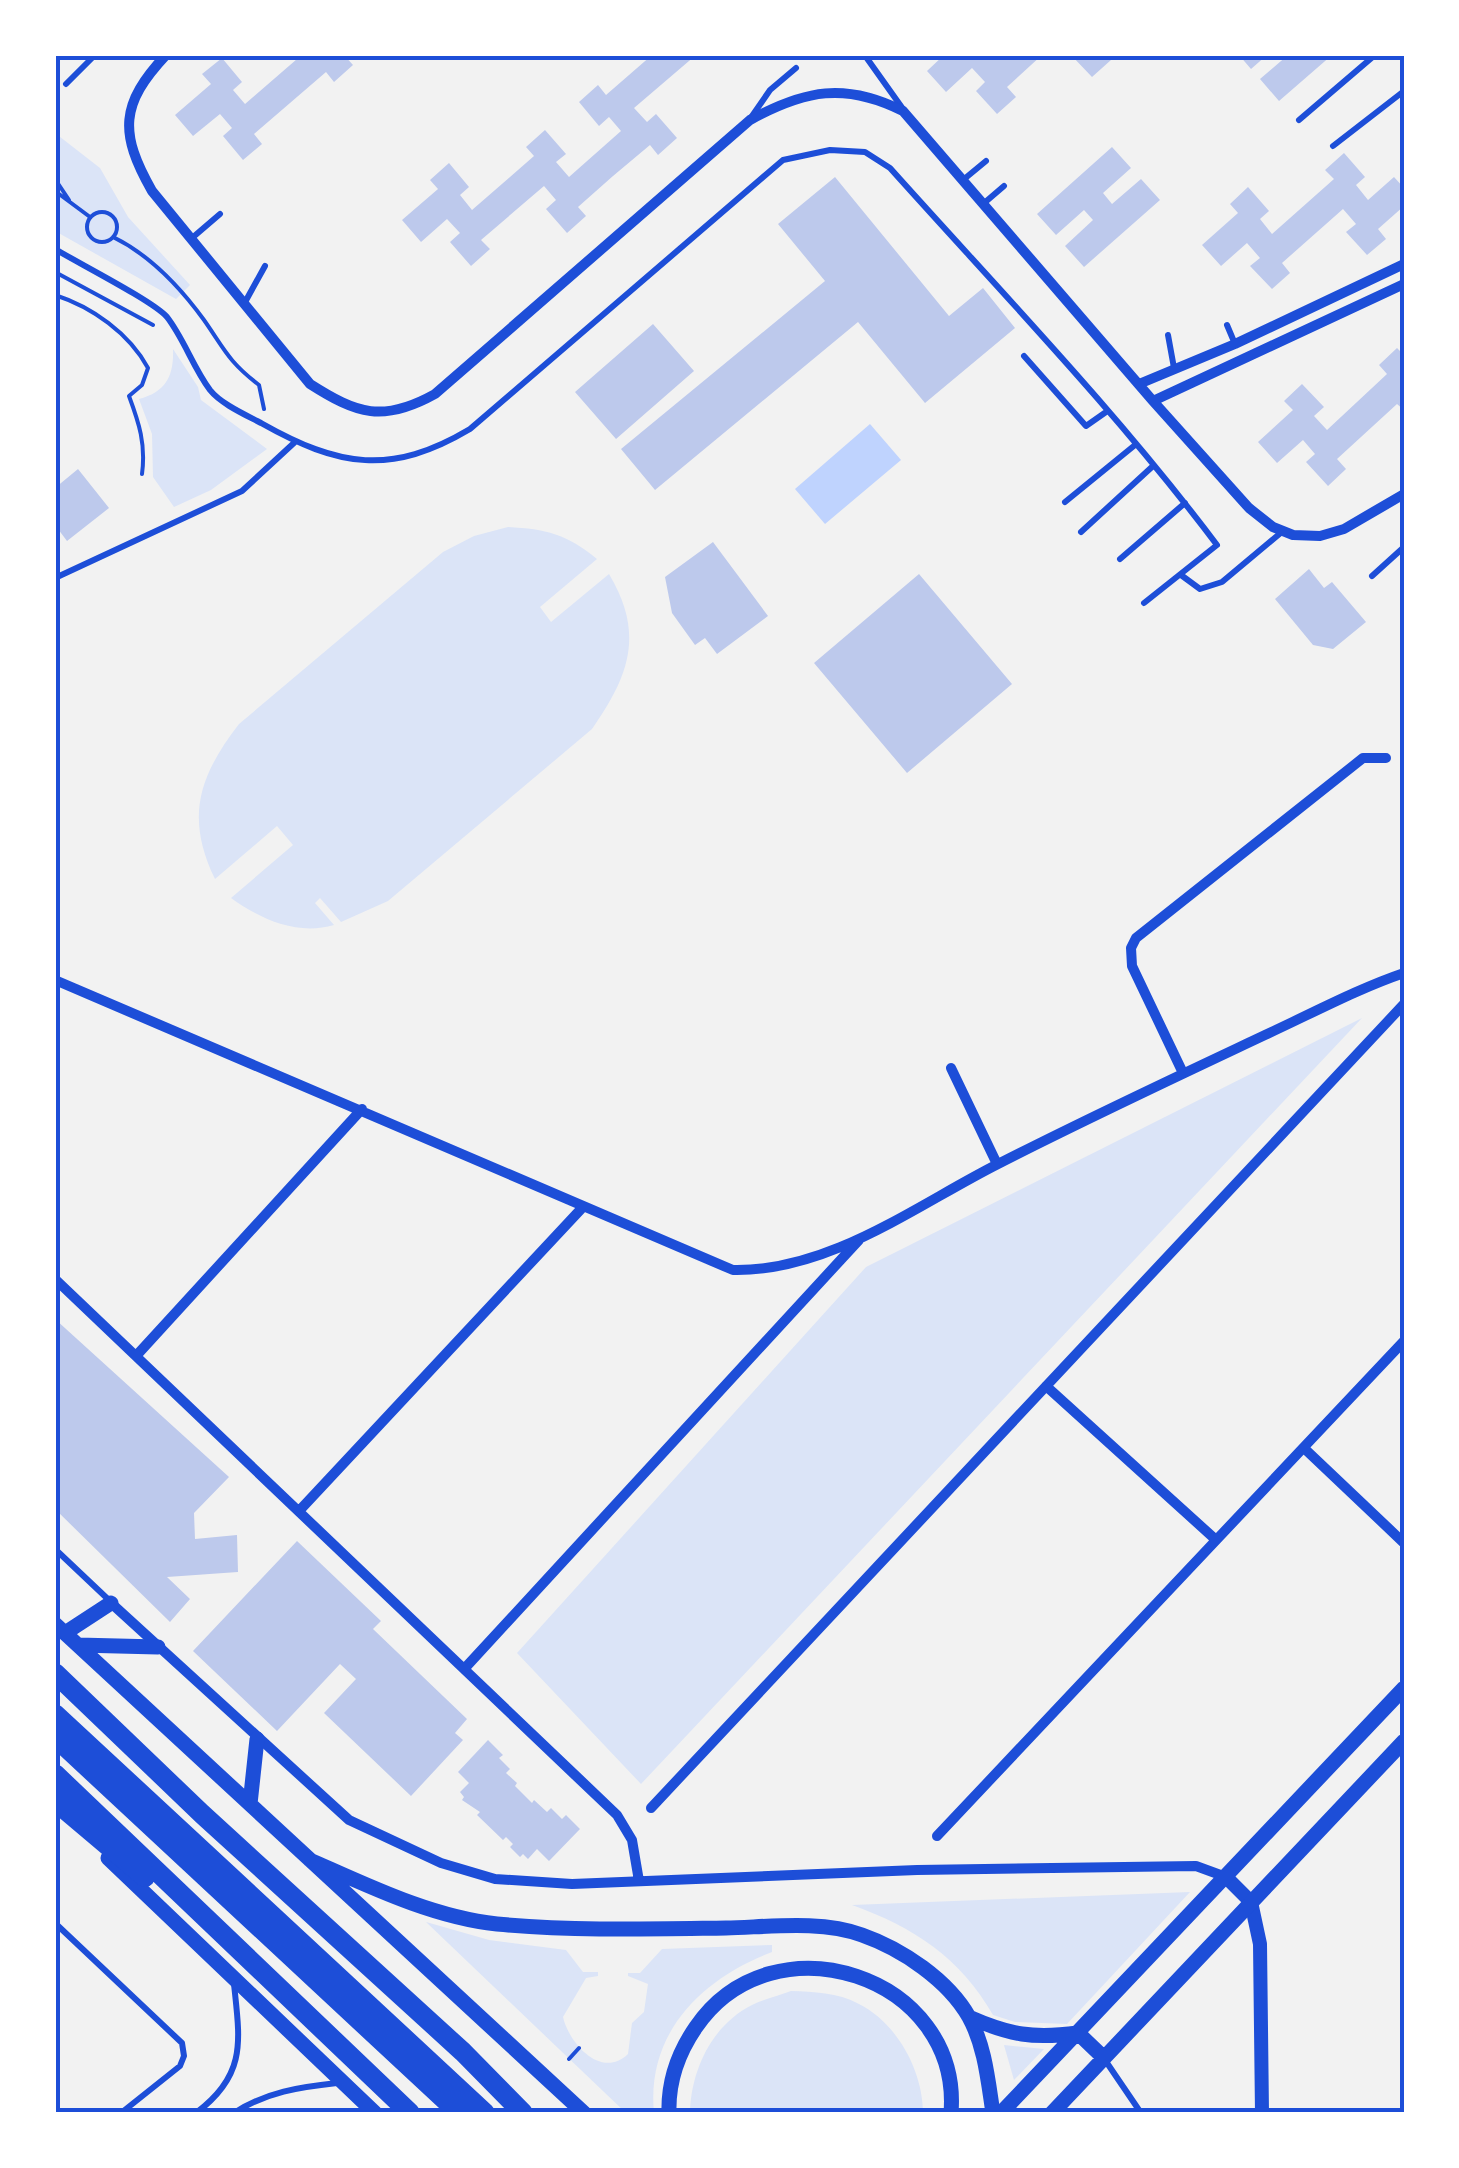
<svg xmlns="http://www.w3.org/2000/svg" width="1459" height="2168" viewBox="0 0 1459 2168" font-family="'Work Sans',sans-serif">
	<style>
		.green { fill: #dbe4f7 }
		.water { fill: #bfd3fe }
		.building { fill: #bdc9ec }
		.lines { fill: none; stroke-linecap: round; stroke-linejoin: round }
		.path { stroke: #1d4ed8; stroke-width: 4 }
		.service { stroke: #1d4ed8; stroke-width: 6 }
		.minor { stroke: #1d4ed8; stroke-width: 10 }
		.tertiary { stroke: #1d4ed8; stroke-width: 14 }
		.secondary { stroke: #1d4ed8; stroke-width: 15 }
		.motorway { stroke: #1d4ed8; stroke-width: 20 }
		.neatline { fill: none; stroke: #1d4ed8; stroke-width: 4 }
	</style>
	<rect width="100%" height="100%" fill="#f2f2f2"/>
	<path class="green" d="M55,133L100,168L128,217L190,285L176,299L55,231Z
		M173,349L198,387L201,400L267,449L211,490L174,507L153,477L152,434L139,399C166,392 174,376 173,349Z
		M508,527C546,529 567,534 597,559L540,607L551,622L609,574C645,634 629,676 592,729L388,901L341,922L320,898L315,903L334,925C297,936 260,919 231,898L293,845L277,826L215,879C185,817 199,776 239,724L443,552L474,536Z
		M1362,1018L641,1784L517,1653L866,1267Z
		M1190,1892L1067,2024L1015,2022L993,2015C960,1957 913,1927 852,1905Z
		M426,1922L489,1940L566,1950L583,1972H598V1976L586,1978L563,2017C569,2043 601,2080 628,2054L632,2023L644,2012L648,1984L628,1976V1973H640L662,1949L772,1945V1952C703,1978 646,2032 654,2113H626Z
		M791,1991C814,1992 837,1992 859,2004C897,2023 923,2071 923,2113H690C691,2070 712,2025 752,2005C764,1999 778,1996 791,1991Z
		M1004,2045L1044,2049L1014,2080Z"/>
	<path class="water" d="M870,424L901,460L825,524L795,489Z"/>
	<path class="building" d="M294,55H344L353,65L334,82L326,72L254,134L262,144L243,160L223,136L232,128L220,114L193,136L175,115L211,84L202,74L222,58L242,82L233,90L245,104L297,59Z
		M652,55H696L634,108L647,122L656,114L677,138L658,155L650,145L613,176L578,207L586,216L567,233L546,209L556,200L544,186L481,240L490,249L471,266L450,242L460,233L447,219L421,242L402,220L438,189L430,180L449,163L469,187L460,195L472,210L534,156L526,147L545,130L566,154L556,162L569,177L621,131L609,117L599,126L579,102L598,85L606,95Z
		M944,55H994L997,58L1000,55H1042L1007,87L1016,97L997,114L976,91L985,82L972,68L946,92L927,71Z
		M1071,55H1106L1111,60L1092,77Z
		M1239,55H1267L1251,69Z
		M1288,55H1332L1279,101L1260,79Z
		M1112,147L1131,168L1103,193L1112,204L1141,179L1160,200L1084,267L1065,246L1093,220L1084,210L1056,235L1037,214Z
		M1344,153L1365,177L1356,185L1368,200L1394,177L1404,188V206L1378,229L1386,239L1367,255L1346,232L1356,224L1343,209L1282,263L1290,273L1272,289L1250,266L1260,258L1247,243L1221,266L1202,245L1238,213L1230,204L1248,187L1269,211L1260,219L1272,234L1334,179L1325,170Z
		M835,177L949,316L983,288L1015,328L925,403L858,322L655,490L621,449L825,281L778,224Z
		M653,324L694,371L616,439L575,392Z
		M1397,348L1404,355V410L1397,404L1337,459L1346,469L1328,486L1306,462L1315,454L1303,440L1277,463L1258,442L1293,410L1284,401L1302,384L1324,407L1314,416L1327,430L1387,374L1379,365Z
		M78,469L109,508L67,541L55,525V488Z
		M713,542L768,616L717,654L705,638L695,645L672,613L665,577Z
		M1309,569L1324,588L1332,582L1366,622L1333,649L1313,645L1275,599Z
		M919,574L1012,684L907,773L814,663Z
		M55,1319L229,1477L194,1513L195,1539L237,1535L238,1572L167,1577L190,1599L170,1622L55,1509Z
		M297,1541L381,1621L373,1629L467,1719L455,1733L463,1740L411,1796L324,1713L356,1679L340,1664L277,1731L193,1651Z
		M488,1740L503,1755L499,1758L510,1769L506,1773L517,1783L515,1786L532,1803L534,1800L547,1812L551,1808L562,1819L566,1815L580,1829L549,1861L537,1849L528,1859L523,1854L520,1857L510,1847L513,1844L506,1837L503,1840L477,1815L480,1812L462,1800L464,1797L460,1792L469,1783L458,1772Z"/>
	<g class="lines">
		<path class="path" d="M55,179L69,200
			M55,191L90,217
			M87 227a15 15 0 1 1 30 0a15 15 0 1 1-30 0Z
			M113,237C150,255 180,287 204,320C225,350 228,361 259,385L264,409
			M55,272L153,325
			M55,295C92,307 129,333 148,368L142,385L129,396C139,423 146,444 142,474
			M569,2059L579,2048"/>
		<path class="service" d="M866,57L903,109
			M66,84L95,55
			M750,119L770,90L796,68
			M1299,120L1375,55
			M1333,146L1404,91
			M963,180L986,161
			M983,204L1004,186
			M192,238L220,214
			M55,249C78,263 153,301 167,317C184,339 193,367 210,390C221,404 246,415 261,423C339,467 391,476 470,429L783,160L830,150L865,152L890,168C1001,292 1117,412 1217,545L1144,603
			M244,304L265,266
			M1227,325L1235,344
			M1168,335L1174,368
			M1024,356L1086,426L1106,412
			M1065,502L1135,445
			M1081,532L1153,466
			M1120,559L1185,503
			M1181,575L1200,589L1222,582L1283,531
			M1372,576L1404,547
			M55,578L242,491L295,442
			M55,1549L111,1602
			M55,1923L182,2043L184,2056L180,2066L121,2113
			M1105,2060L1141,2113
			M196,2113C247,2075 240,2041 234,1984
			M234,2113C266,2092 300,2087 337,2083"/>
		<path class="minor" d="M166,55C120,104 119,133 152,191L310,384C357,414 383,423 435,394L750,120C805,90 845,82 903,111L1153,401L1249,508L1273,527L1293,535L1320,536L1344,529L1404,494
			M1139,384L1235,344L1404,264
			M1153,401L1404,284
			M55,980L733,1270C829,1272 915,1206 998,1164C1086,1119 1176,1077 1265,1035C1311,1014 1357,989 1404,973
			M951,1068L997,1164
			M1183,1073L1132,966L1131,948L1136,938L1363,758H1386
			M55,1279L617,1815L632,1840L639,1881
			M136,1356L362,1109
			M1046,1386L1215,1539
			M1304,1448L1404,1543
			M299,1511L582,1208
			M111,1603L349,1820L441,1863L495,1879L572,1884L917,1870L1196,1866L1226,1877
			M465,1668L859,1240
			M651,1808L1404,1004
			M937,1836L1404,1341"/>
		<path class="tertiary" d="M1226,1877L1251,1902L1260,1944L1262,2113"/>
		<path class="secondary" d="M55,1624L584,2113
			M65,1633L111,1603
			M78,1645L158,1647
			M250,1804L257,1739
			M108,1858L375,2113
			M310,1860C369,1886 432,1917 497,1924C573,1931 649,1929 726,1928C769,1927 821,1920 862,1935C902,1949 948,1980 969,2017C985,2046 988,2081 993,2113
			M969,2017C1010,2035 1033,2039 1078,2033L1104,2058
			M669,2113C668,2081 678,2053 696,2027C773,1914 962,1976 951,2113
			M1001,2113L1404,1688
			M1052,2113L1404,1741"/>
		<path class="motorway" d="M55,1673L202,1814L463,2052L523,2113
			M55,1714L485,2113
			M55,1737L459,2113
			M55,1774L410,2113
			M55,1801L145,1877"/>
	</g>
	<rect width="1459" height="2168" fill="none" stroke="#ffffff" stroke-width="115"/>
	<rect x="58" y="58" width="1344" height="2052" class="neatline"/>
</svg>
